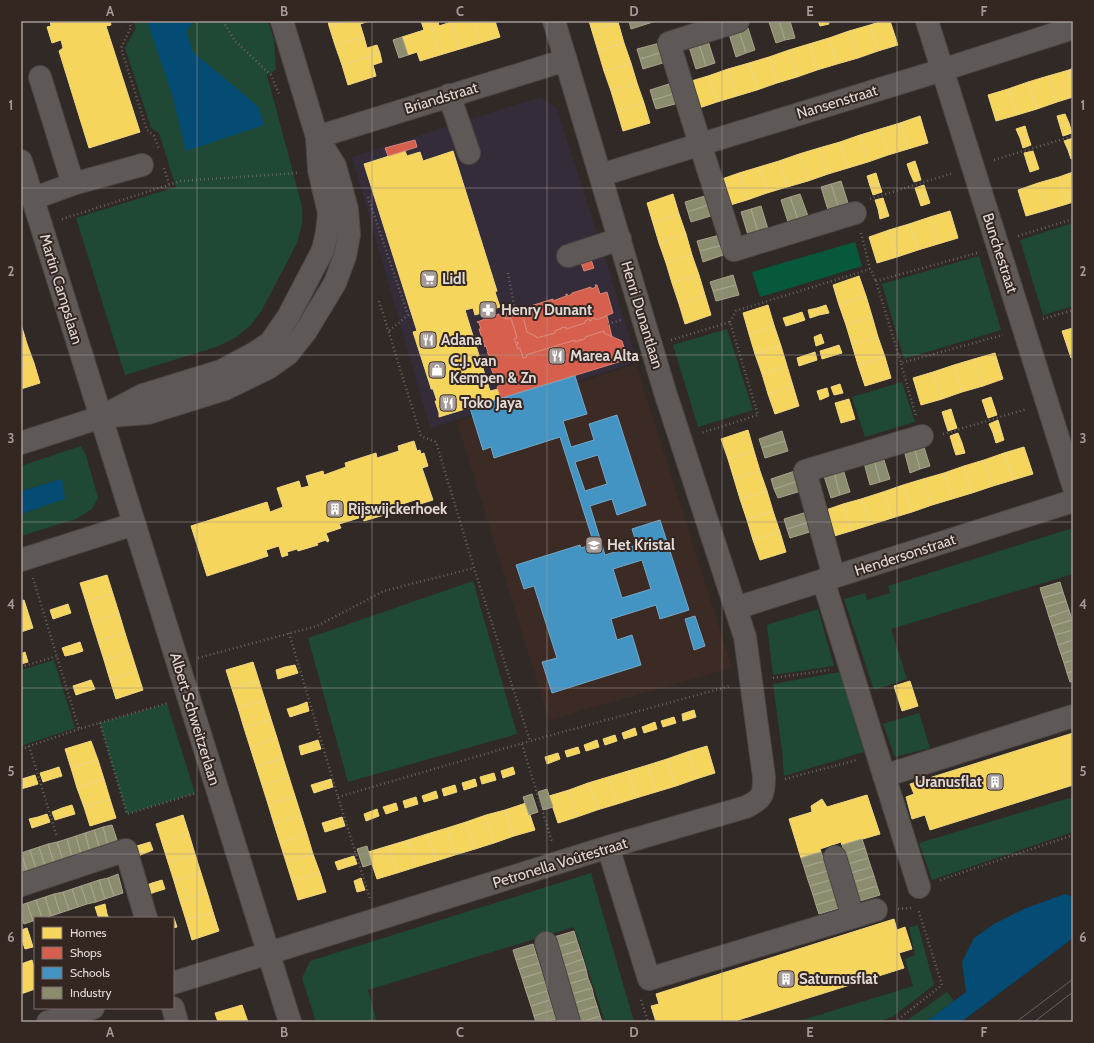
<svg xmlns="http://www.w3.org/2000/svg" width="1094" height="1043" viewBox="0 0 1094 1043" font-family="Cabin,sans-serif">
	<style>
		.commercial { fill: #352c3a }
		.built { fill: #3c2b24 }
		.green { fill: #1f4935 }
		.forest { fill: #065a3b }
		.water { fill: #044c74 }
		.homes { fill: #f6d55c; stroke: #f0d681 }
		.shops { fill: #d6604d; stroke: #da8476 }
		.schools { fill: #4393c3; stroke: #73a8c9; fill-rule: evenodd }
		.industry { fill: #8c8c6e; stroke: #a6a38d }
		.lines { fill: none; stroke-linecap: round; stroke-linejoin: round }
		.minor-casing { stroke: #4c4643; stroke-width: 24 }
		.path { stroke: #686462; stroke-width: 2.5; stroke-dasharray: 1 3; stroke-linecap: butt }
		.minor { stroke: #5e5957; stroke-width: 22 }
		.tram { stroke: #686362; stroke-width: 1 }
		.grid { fill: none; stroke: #a49b98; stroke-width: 1; stroke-opacity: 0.55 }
		.labels { text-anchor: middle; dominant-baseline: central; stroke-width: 4; stroke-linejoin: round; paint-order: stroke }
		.street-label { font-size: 15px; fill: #e2d9d6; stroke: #342722 }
		.poi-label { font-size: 15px; font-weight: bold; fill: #e2d9d6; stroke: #342722; text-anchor: start }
		.neatline { fill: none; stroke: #a49b98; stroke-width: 1.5 }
		.grid-label { font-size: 13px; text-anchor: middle; font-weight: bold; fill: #a49b98 }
	</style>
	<rect width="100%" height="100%" fill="#302926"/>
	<path class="commercial" d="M540,97L557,109L607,264L637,362L430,428L352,157Z"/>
	<path class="built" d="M636,364L732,668L549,720L457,422Z"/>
	<path class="green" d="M134,21H268L274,40L276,70L267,75L302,206V223L297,243L262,310L250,326L235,338L216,347L125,375L76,218L176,187L159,133L151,128L125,48L136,28Z
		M1073,223V306L1043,315L1020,240Z
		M979,256L1001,330L904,359L882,284Z
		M727,329L753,410L698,427L673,345Z
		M902,382L915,422L865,437L852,397Z
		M81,446L86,455L98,498L92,509L76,519L21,536V514L36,509L62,479L21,491V466Z
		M1073,528V574L891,629L907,679L874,690L844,599L865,593L867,600L890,593L888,586Z
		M473,581L517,734L348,782L308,638Z
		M818,609L834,666L773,675L767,625Z
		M54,660L75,728L21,746V670Z
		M840,672L864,752L784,776L782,751L773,684Z
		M167,704L195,793L127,814L100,723Z
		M919,713L930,748L895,757L883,724Z
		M1073,797V832L932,880L919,843Z
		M591,873L634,1022H605L574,927L368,990L377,1022H316L302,978L310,961Z
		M918,925L934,985L892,1017L877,1022H796L913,986L905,959L915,955L909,927Z
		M947,992L954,1001L926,1022H905Z"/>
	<path class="forest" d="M855,242L862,266L760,297L752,272Z"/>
	<path class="water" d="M147,21H194L186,31L193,52L253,102L259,108L264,125L186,151L172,94Z
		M62,479L65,499L21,514V491Z
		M1065,894L1073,897V938L961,1022H926L966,992L962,962L974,938L994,924L1026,908Z"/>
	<path class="homes" d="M50,21H110L111,25L106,26L140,132L89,148L59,51L63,48L61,40L52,43L47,27L51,26Z
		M328,21H345L329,26Z
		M345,21H370L360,24L364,37L335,45L329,26Z
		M421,21H430L440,55L420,61L417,52L408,55L402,37L424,30Z
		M430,21H438L439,26L451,22L460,49L440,55Z
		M451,21H473L480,43L460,49Z
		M473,21H495L500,37L480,43Z
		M589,21H618V22L592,31Z
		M818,21H828L829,24L820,26Z
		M882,21H890L898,45L878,51L870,25Z
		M618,22L624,43L598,51L592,31Z
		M870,25L878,51L858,58L849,31Z
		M849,31L858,58L837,64L829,38Z
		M364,37L367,48L377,45L380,53L342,65L335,45Z
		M829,38L837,64L817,70L809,44Z
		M624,43L631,63L604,71L598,51Z
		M809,44L817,70L797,77L789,50Z
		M789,50L797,77L777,83L769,57Z
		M380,53L382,62L373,65L376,76L348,85L342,65Z
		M769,57L777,83L757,90L749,63Z
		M631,63L637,83L611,91L604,71Z
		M749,63L757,90L737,96L728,69Z
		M1073,68V84L1069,70Z
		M728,69L737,96L717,102L708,76Z
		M1069,70L1073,84V97L1057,102L1048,76Z
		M708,76L717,102L696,109L688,82Z
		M1048,76L1057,102L1037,109L1028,82Z
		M1028,82L1037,109L1017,115L1008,89Z
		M637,83L644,103L617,111L611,91Z
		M1008,89L1017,115L996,121L988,95Z
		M644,103L650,123L623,131L617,111Z
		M1065,114L1069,123L1060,126L1057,116Z
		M920,116L928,143L908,149L900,123Z
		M900,123L908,149L888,155L880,129Z
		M1069,123L1072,133L1063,136L1060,126Z
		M1025,126L1028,136L1020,138L1016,129Z
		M880,129L888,155L868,162L860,135Z
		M860,135L868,162L848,168L840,142Z
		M1028,136L1031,145L1023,148L1020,138Z
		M1073,138V148L1068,150L1064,141Z
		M840,142L848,168L828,174L819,148Z
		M819,148L828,174L808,181L799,154Z
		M1073,148V159H1071L1068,150Z
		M405,151L407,156L420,152L423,161L453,151L497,291L495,292L500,307L475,315L473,308L465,310L490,391L498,389L501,398L439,417V413L435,401H437L433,389H431V388L413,332L417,331L364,164Z
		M1033,151L1036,160L1027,163L1024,153Z
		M799,154L808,181L787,187L779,161Z
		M1036,160L1039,169L1030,172L1027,163Z
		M779,161L787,187L767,193L759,167Z
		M915,161L918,170L910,173L907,164Z
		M759,167L767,193L747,200L739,173Z
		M918,170L921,180L914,182L910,173Z
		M1073,172V202L1067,204L1059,177Z
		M739,173L747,200L727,206L719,180Z
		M876,173L879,183L870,186L867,176Z
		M1059,177L1067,204L1047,210L1038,183Z
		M879,183L882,192L873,195L870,186Z
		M1038,183L1047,210L1026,216L1018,190Z
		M924,185L927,194L918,197L915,188Z
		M673,194L679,214L653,223L647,203Z
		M927,194L930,203L921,206L918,197Z
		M883,198L886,207L878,209L875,200Z
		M886,207L889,216L880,219L878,209Z
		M950,211L958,238L938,244L930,217Z
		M679,214L686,234L659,243L653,223Z
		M930,217L938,244L918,250L909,224Z
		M909,224L918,250L897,257L889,230Z
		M889,230L897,257L877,263L869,237Z
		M686,234L692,255L666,263L659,243Z
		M692,255L699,275L672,283L666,263Z
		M699,275L705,295L679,304L672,283Z
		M859,276L866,296L839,305L833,285Z
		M705,295L711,315L685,324L679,304Z
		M866,296L872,316L846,325L839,305Z
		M768,305L774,325L749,334L743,313Z
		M826,305L829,313L819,315L817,308Z
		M817,308L819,315L810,318L808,310Z
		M802,312L805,320L796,323L793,315Z
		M793,315L796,323L786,326L783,318Z
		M872,316L878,337L852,345L846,325Z
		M21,324L27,344L21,346Z
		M774,325L781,346L755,354L749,334Z
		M1073,328V357L1071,358L1062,331Z
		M821,334L824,343L816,346L814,337Z
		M878,337L885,357L858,365L852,345Z
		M27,344L34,363L21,367V346Z
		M839,345L842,353L832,356L830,348Z
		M781,346L787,366L762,374L755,354Z
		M830,348L832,356L822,359L820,351Z
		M815,352L817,360L808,363L806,355Z
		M995,353L1003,379L983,386L974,359Z
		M806,355L808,363L799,366L797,358Z
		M885,357L891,378L865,386L858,365Z
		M974,359L983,386L962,392L954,365Z
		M34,363L40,383L21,389V367Z
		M954,365L962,392L942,399L933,372Z
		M787,366L793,386L768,394L762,374Z
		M933,372L942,399L921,405L913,378Z
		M840,384L843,393L834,395L831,387Z
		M793,386L799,406L775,414L768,394Z
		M827,388L829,396L820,400L817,391Z
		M991,397L994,406L985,409L982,400Z
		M849,399L855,419L841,423L835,403Z
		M994,406L997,415L988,418L985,409Z
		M951,409L954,419L945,422L942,412Z
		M954,419L957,428L948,431L945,422Z
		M998,420L1001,430L993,433L989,424Z
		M748,430L754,451L728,459L721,439Z
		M1001,430L1004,440L996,443L993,433Z
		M958,433L962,443L953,446L950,436Z
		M414,441L417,451L420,450L421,454L424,453L428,466L422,468L433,500L417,505L415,500L393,507L394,512L364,521L362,517L339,524L341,528L326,533L329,541L327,542L326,540L317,543L318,545L298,551L297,549L287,552L288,555L282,557L279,546L266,550L268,556L207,576L191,526L267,502L270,512L283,507L277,488L299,481L301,488L309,486L306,476L323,471L324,475L346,467L345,463L376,453L377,458L399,451L398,446Z
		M962,443L965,453L956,455L953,446Z
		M1024,447L1033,474L1013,480L1004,453Z
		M754,451L760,471L734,479L728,459Z
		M1004,453L1013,480L993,486L984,460Z
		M984,460L993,486L972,493L964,466Z
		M964,466L972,493L952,499L944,473Z
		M760,471L767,491L740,499L734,479Z
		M944,473L952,499L932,505L923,479Z
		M923,479L932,505L912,512L903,485Z
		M903,485L912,512L892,518L883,492Z
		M767,491L773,511L747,520L740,499Z
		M883,492L892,518L870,525L861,499Z
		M861,499L870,525L851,531L843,504Z
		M843,504L851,531L831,537L823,511Z
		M773,511L780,532L753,540L747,520Z
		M780,532L786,552L760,560L753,540Z
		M107,575L113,594L86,602L80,583Z
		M113,594L119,613L92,622L86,602Z
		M24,600L33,628L21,632V601Z
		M68,604L71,613L62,616L59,607Z
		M59,607L62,616L53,619L50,610Z
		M119,613L125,633L98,641L92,622Z
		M125,633L131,652L104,660L98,641Z
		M80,642L83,651L74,654L71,645Z
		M71,645L74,654L65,656L62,648Z
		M25,652L28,662L21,664V654Z
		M131,652L137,671L110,680L104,660Z
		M253,662L259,681L232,689L226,670Z
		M295,665L298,673L288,676L285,667Z
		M285,667L288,676L278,679L276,670Z
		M137,671L143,690L116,699L110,680Z
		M91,680L95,689L85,692L82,683Z
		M259,681L265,700L238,708L232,689Z
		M910,681L918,706L902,711L894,686Z
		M82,683L85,692L76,695L73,686Z
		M265,700L271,719L244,728L238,708Z
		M307,702L309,711L299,714L297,706Z
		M297,706L299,714L290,717L287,709Z
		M694,710L696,717L683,721L682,714Z
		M674,717L676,723L663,727L661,721Z
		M271,719L277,738L250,747L244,728Z
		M655,722L657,729L644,733L642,727Z
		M635,728L637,735L624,739L622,733Z
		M1073,733V785L930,830L925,815L912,819L906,797L914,794L910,784Z
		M615,735L617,741L605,745L603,739Z
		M277,738L283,758L256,766L250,747Z
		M318,740L321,749L311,752L309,743Z
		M597,740L599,747L586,751L584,745Z
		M91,741L98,760L71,768L65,749Z
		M309,743L311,752L301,755L299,746Z
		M707,746L715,773L696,779L687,752Z
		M578,747L580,753L567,757L565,751Z
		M687,752L696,779L676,786L667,759Z
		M558,753L560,759L547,764L545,757Z
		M283,758L289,777L262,785L256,766Z
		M667,759L676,786L656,792L648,765Z
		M98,760L104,779L77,788L71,768Z
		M648,765L656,792L636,798L628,771Z
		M59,767L62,776L52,779L50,770Z
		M513,767L515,774L503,778L501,771Z
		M50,770L52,779L43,782L40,773Z
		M628,771L636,798L617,804L608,777Z
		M494,773L496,780L482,784L480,777Z
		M35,775L38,784L28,787L25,778Z
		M289,777L295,796L268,804L262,785Z
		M608,777L617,804L597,810L588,783Z
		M25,778L28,787L21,789V779Z
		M104,779L110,799L84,807L77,788Z
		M331,779L333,787L323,790L321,782Z
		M475,779L477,786L464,790L462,783Z
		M321,782L323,790L314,793L311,785Z
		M588,783L597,810L577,817L569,790Z
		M455,785L457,792L444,796L442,789Z
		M569,790L577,817L558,823L549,796Z
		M436,791L438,798L424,802L422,796Z
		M867,795L880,834L842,845L841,842L820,849L821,852L801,858L789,819L812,812L811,806L822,799L827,807Z
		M295,796L301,815L274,824L268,804Z
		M416,797L418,804L405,808L403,801Z
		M110,799L116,818L90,826L84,807Z
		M396,803L398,810L386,814L383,807Z
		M526,803L535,830L514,836L505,810Z
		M72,805L75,814L65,817L62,808Z
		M62,808L65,817L55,820L52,812Z
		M377,809L379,816L366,821L364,814Z
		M505,810L514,836L494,843L486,815Z
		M47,814L50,822L41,825L38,817Z
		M183,815L189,834L162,843L156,824Z
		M301,815L307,834L280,843L274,824Z
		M486,815L494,843L475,849L466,822Z
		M38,817L41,825L32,828L29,819Z
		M342,817L345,826L335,829L332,820Z
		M332,820L335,829L325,832L322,823Z
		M466,822L475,849L455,855L447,828Z
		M447,828L455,855L436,861L427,834Z
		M189,834L195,854L168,862L162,843Z
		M307,834L313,854L286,862L280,843Z
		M427,834L436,861L416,867L408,840Z
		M408,840L416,867L397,873L388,846Z
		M150,842L153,850L143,854L140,845Z
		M140,845L143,854L133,858L130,848Z
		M388,846L397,873L377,879L368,852Z
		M195,854L201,873L174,881L168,862Z
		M313,854L320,873L292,881L286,862Z
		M354,856L357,864L347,867L344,859Z
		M344,859L347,867L338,870L335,862Z
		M201,873L207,892L180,901L174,881Z
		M320,873L326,892L298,900L292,881Z
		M361,878L365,890L357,892L354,881Z
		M162,880L165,889L155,892L152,883Z
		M152,883L155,892L145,896L142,887Z
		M207,892L213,912L186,920L180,901Z
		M105,904L107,914L98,916L95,907Z
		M213,912L219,931L192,940L186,920Z
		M107,914L109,918H99L98,916Z
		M173,918H174L177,927L173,928Z
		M894,919L897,930L905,927L912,949L899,953L904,968L732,1022H656L651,1006L659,1004L656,994Z
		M27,928L30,937L22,940L21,930Z
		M30,937L33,947L25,949L22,940Z
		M32,960L35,970V989L21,994V964Z
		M242,1005L248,1022H218L215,1013Z"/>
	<path class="shops" d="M415,140L417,147L388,156L385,148Z
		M589,254L594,268L584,271L579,257Z
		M595,285H597L600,294L607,292L613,313L596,320L595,318L591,319V321H590L589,319L585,321V323L566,329V327L561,328L560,330V329L555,331V333L537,338V337L527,332L521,309L553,299V301L566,296V294H567L568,296L572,294V293L591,287V289L596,287Z
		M521,309L527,332L537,337V338L555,333V331L560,329V330L561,328L566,327V329L585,323V321L589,319L590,321H591V319L595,318L596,320L607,316L612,337L604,333V331L585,337L586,338L582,340L580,339L581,340L575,342V340L526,355L527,357L523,358L520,348L518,349L516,344H518V342L516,343L514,339L517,338L511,318L507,319L500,315Z
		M499,314V316L507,319L511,318L517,338L514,339L516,343L518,342V344H516L518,349L520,348L523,358L527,357L526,355L575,340V342L581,340L580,339L582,340L586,338L585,337L604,331V333L622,341L626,354L620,355L622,361L501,398L497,387L499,386L498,382H496L497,381L496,376L494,377L488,358H490L488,353H487L488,352L486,346L485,347L479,329H481L479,323L477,322Z"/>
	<path class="schools" d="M575,376L587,414L563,421L571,447L594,440L589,424L617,415L646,505L617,515L612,499L590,506L605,555L637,545L632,529L660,520L689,610L660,619L656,605L611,619L617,640L632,635L641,665L552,693L542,662L557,658L534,586L524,589L516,565L580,545L581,548L594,544L560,437L494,458L491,447L483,450L470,408ZM598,455L607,484L585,491L575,462ZM642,560L651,589L622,598L613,569Z
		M695,616L705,646L694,650L685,619Z"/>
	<path class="industry" d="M629,21H653V22L631,29Z
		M771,21H779L785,40L776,43L769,22Z
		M779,21H790L795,38L785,40Z
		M748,28L755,50L746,53L739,31Z
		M739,31L746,53L736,57L729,34Z
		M402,37L408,55L399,58L393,40Z
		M708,41L715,63L706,66L699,44Z
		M660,43L663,52L640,59L637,49Z
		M699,44L706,66L696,69L689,47Z
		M663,52L666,62L643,69L640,59Z
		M672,83L676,93L653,100L650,90Z
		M676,93L679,103L656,109L653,100Z
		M841,181L848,203L838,206L831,184Z
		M831,184L838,206L828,210L821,187Z
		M800,194L808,216L798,219L790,197Z
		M708,195L711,204L688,212L685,202Z
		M790,197L798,219L788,222L781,200Z
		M711,204L714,215L691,222L688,212Z
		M761,206L768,229L758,232L751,209Z
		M751,209L758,232L748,235L741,212Z
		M720,235L723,245L700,251L697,241Z
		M723,245L726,254L703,262L700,251Z
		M733,275L736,285L713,291L710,282Z
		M736,285L739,295L716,301L713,291Z
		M782,431L785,441L762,448L759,439Z
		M785,441L788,451L765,458L762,448Z
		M923,444L930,466L920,469L914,447Z
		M914,447L920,469L910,473L904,450Z
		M883,457L890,479L880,482L874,460Z
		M874,460L880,482L870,485L864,463Z
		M843,469L850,492L840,495L834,472Z
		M795,471L798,481L774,489L771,479Z
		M834,472L840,495L831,498L824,476Z
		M798,481L801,491L778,498L774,489Z
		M807,512L810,522L787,529L784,519Z
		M810,522L813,531L790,538L787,529Z
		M1060,582L1063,592L1043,598L1040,588Z
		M1063,592L1066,601L1046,607L1043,598Z
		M1066,601L1069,610L1049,617L1046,607Z
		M1069,610L1072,620L1052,626L1049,617Z
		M1072,620L1073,630L1055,635L1052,626Z
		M1073,630V640L1058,645L1055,635Z
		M1073,640V650L1061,654L1058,645Z
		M1073,650V660L1064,663L1061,654Z
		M1073,660V671L1067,673L1064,663Z
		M1073,671V681L1070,682L1067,673Z
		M547,789L553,807L543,810L538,792Z
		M532,794L538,812L529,815L523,797Z
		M112,825L118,843L108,846L103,827Z
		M103,827L108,846L100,849L94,830Z
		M94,830L100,849L90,852L85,833Z
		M85,833L90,852L81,854L76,836Z
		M76,836L81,854L72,857L67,839Z
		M67,839L72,857L63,860L57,842Z
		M862,839L865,848L845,854L842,845Z
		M57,842L63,860L54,863L48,844Z
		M48,844L54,863L45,866L39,847Z
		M367,846L372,864L363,867L357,849Z
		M39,847L45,866L36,869L30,850Z
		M865,848L868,858L848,864L845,854Z
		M30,850L36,869L27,871L21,853Z
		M821,852L824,861L804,867L801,858Z
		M21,853L27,871L21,873Z
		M868,858L871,867L851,873L848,864Z
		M824,861L827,871L807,877L804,867Z
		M871,867L874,876L854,882L851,873Z
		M827,871L830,880L810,886L807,877Z
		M118,874L123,893L114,896L108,878Z
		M874,876L877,886L857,892L854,882Z
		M108,878L114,896L105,899L99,880Z
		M99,880L105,899L96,902L90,883Z
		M830,880L833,889L813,895L810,886Z
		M90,883L96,902L87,904L81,886Z
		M81,886L87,904L78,907L72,889Z
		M877,886L880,895L860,901L857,892Z
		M72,889L78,907L69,910L63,892Z
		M833,889L836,899L816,905L813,895Z
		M63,892L69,910L60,913L54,894Z
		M54,894L60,913L51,916L45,897Z
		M45,897L51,916L42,918L36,900Z
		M836,899L839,908L819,914L816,905Z
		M36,900L42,918H35V921H33L27,903Z
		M27,903L33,921L24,924L21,915V905Z
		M574,931L577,941L557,947L554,937Z
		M577,941L580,950L560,956L557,947Z
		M533,944L536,954L516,960L513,950Z
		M580,950L583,959L563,966L560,956Z
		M536,954L539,963L519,969L516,960Z
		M583,959L586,969L566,975L563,966Z
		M539,963L542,972L522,978L519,969Z
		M586,969L588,978L569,984L566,975Z
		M542,972L545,982L525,988L522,978Z
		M588,978L592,988L572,994L569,984Z
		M545,982L547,991L528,997L525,988Z
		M592,988L594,997L575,1003L572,994Z
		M547,991L550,1000L531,1006L528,997Z
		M594,997L597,1006L578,1012L575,1003Z
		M550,1000L553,1010L534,1016L531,1006Z
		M597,1006L600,1016L581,1022L578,1012Z
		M553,1010L556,1019L546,1022H536L534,1016Z
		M600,1016L602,1022H581Z"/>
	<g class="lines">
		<defs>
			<path id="minor" d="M738,21L669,43L700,144L734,250L855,213
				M927,21L1073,485
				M40,77L73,184
				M449,95L469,153
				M317,137L566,60
				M21,161L290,1022
				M601,175L942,70L1073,28
				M32,199L73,184L142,165
				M568,256L620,239
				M110,416L148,413L225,389L268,368L288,354L306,331L335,283L345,256L349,235L347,209L335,166L319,140
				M21,443L101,417L143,395L221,371L253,354L270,343L288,317L323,250L327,232L329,213L319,170L317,137L282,21
				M21,560L134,524
				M834,577L805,471L922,436
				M823,580L919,887
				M736,608L1073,501
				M884,776L1073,716
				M608,847L649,979L876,910
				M835,857L853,917
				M21,885L126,850L146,918
				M546,943L569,1022
				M173,983L608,847L746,807C762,799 764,796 764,777L745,637L665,392L554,21
				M173,1008L177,1022
				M48,1022L93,1008"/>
		</defs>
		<use href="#minor" class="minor-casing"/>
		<path class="path" d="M129,21L131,27L121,48L147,130L154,136L159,149
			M223,21L235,41L271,75L279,94
			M994,160L1073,136
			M164,168L169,184
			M368,197L408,315L389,331
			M870,199L953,173
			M62,219L181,181L297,173
			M861,233L870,269L876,281
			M1018,236L1073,219
			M977,253L876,281L901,363L1003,335
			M508,273L515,310
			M379,301L421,436L436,442L474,568L530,741L730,686
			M1043,319L1073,310
			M730,322L736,311L870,269
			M608,324L621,320
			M671,340L730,322L758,415L701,433
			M901,364L916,416
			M943,434L1027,409
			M33,578L79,729L168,703
			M289,633L338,797L370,899
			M198,658L317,626L384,591L474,568
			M21,667L57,656
			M773,678L829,670
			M100,723L127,814L197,793
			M522,744L552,842
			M29,746L57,837
			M21,749L79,729
			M785,779L857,760
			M338,797L530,741
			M940,880L1073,835
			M898,909L911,908
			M641,1000L648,1022
			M895,1022L942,985L918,909"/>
		<use href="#minor" class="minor"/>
		<path class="tram" d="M1016,1022L1073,979
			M1034,1022L1073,992"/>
	</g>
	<path class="grid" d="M197,21V1022M372,21V1022M547,21V1022M722,21V1022M897,21V1022M21,188H1073M21,355H1073M21,522H1073M21,688H1073M21,854H1073"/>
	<defs>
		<symbol id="supermarket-square" viewBox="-11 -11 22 22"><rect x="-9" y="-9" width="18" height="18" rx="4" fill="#a49b98" stroke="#342722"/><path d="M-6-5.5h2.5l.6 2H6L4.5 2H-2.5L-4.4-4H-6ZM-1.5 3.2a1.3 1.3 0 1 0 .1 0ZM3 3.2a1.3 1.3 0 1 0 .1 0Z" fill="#fff"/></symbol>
		<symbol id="pharmacy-square" viewBox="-11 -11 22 22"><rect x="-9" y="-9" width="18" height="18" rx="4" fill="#a49b98" stroke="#342722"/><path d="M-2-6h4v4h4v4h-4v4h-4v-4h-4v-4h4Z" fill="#fff"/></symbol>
		<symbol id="restaurant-square" viewBox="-11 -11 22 22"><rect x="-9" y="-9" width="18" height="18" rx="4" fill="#a49b98" stroke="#342722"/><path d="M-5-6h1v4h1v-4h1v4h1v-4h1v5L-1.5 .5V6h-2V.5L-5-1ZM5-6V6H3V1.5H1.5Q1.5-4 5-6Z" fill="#fff"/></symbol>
		<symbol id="shop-square" viewBox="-11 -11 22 22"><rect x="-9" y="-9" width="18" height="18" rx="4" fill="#a49b98" stroke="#342722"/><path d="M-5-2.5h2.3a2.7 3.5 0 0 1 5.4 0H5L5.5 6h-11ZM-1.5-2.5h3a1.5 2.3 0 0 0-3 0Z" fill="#fff"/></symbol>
		<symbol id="building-square" viewBox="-11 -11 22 22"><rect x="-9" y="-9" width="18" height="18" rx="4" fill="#a49b98" stroke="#342722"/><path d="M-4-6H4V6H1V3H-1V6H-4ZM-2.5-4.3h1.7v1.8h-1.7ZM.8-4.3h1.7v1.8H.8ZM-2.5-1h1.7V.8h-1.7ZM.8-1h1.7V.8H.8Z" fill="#fff"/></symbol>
		<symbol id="school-square" viewBox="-11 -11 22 22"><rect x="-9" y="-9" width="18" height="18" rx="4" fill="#a49b98" stroke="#342722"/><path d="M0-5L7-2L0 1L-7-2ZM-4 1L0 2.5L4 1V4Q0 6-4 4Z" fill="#fff"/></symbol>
	</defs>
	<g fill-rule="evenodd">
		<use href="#supermarket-square" x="419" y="269" width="20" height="20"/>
		<use href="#pharmacy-square" x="478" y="300" width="20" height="20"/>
		<use href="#restaurant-square" x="418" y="330" width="20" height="20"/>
		<use href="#restaurant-square" x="547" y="346" width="20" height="20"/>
		<use href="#shop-square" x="427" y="360" width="20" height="20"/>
		<use href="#restaurant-square" x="438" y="393" width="20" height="20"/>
		<use href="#building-square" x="325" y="499" width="20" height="20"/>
		<use href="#school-square" x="584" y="535" width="20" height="20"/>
		<use href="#building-square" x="985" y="772" width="20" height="20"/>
		<use href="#building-square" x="776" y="969" width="20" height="20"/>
	</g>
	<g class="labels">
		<g class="street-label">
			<text transform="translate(441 98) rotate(-17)">Briandstraat</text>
			<text transform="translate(837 102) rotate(-17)">Nansenstraat</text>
			<text transform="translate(1000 253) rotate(72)">Bunchestraat</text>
			<text transform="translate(61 289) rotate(73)">Martin Campslaan</text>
			<text transform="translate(642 315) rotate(73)">Henri Dunantlaan</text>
			<text transform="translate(905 555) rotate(-18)">Hendersonstraat</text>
			<text transform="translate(195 719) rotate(73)">Albert Schweitzerlaan</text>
			<text transform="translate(560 863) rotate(-17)">Petronella Voûtestraat</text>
		</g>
		<g class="poi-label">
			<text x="442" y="279">Lidl</text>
			<text x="501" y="310">Henry Dunant</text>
			<text x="441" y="340">Adana</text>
			<text x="570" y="356">Marea Alta</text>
			<text x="450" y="361">C.J. van<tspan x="450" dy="17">Kempen &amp; Zn</tspan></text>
			<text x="461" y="403">Toko Jaya</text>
			<text x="348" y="509">Rijswijckerhoek</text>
			<text x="607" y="545">Het Kristal</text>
			<text x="982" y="782" text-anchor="end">Uranusflat</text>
			<text x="799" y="979">Saturnusflat</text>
		</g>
	</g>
	<rect width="1094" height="1043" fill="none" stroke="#342722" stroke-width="44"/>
	<rect x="34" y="917" width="140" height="92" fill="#342722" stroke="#7a6e6a"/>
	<rect x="42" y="927" width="20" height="12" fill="#f6d55c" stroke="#7a6e6a"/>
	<text x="70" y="937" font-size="12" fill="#e2d9d6">Homes</text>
	<rect x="42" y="947" width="20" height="12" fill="#d6604d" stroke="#7a6e6a"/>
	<text x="70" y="957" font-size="12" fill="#e2d9d6">Shops</text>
	<rect x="42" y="967" width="20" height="12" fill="#4393c3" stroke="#7a6e6a"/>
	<text x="70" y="977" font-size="12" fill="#e2d9d6">Schools</text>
	<rect x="42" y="987" width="20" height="12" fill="#8c8c6e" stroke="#7a6e6a"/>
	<text x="70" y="997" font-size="12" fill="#e2d9d6">Industry</text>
	<rect x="22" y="22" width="1050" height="999" class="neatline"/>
	<g class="grid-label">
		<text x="110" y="16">A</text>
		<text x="284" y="16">B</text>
		<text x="460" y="16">C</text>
		<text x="634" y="16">D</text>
		<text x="810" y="16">E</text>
		<text x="984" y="16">F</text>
		<text x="11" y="110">1</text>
		<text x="1083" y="110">1</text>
		<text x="11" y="276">2</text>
		<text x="1083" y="276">2</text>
		<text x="11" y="443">3</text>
		<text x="1083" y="443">3</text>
		<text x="11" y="609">4</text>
		<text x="1083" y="609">4</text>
		<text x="11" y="776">5</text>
		<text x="1083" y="776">5</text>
		<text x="11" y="942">6</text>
		<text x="1083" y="942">6</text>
		<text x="110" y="1037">A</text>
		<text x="284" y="1037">B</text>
		<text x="460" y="1037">C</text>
		<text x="634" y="1037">D</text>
		<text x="810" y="1037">E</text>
		<text x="984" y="1037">F</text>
	</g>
</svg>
